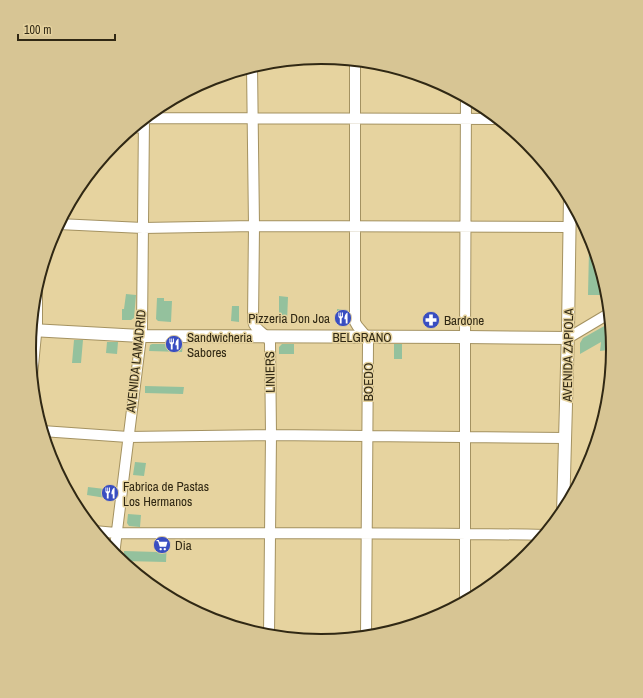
<svg xmlns="http://www.w3.org/2000/svg" width="643" height="698" viewBox="0 0 643 698" font-family="'Archivo Narrow',sans-serif">
	<style>
		.building { fill: #94c19d }
		.lines { fill: none; stroke-linecap: round; stroke-linejoin: round }
		.minor-casing { stroke: #a49261; stroke-width: 12 }
		.major-casing { stroke: #a49261; stroke-width: 14 }
		.minor { stroke: #fff; stroke-width: 10 }
		.major { stroke: #fff; stroke-width: 12 }
		.labels { text-anchor: middle; dominant-baseline: central; stroke-width: 3; stroke-linejoin: round; paint-order: stroke }
		.poi-label { font-size: 13px; fill: #302814; stroke: #e6d39f; text-anchor: start }
		.street-label { font-size: 13px; fill: #302814; stroke: #e6d39f }
		.rim { fill: none; stroke: #302814; stroke-width: 2 }
	</style>
	<rect width="100%" height="100%" fill="#e6d39f"/>
	<path class="building" d="M589,250H596L609,295H588Z
		M126,294L136,295L134,318L131,320H122V309H124Z
		M279,296L288,297L287,322H279Z
		M157,298H164V301H172L171,322L158,321L156,319Z
		M232,306H239V322L231,321Z
		M337,309L348,310V318L345,322H337Z
		M606,325L608,350L600,351L601,342L580,354V343L583,338Z
		M74,340H83L81,363H72Z
		M107,342H118L117,354L106,353Z
		M152,344H183L182,352L149,351L150,345Z
		M282,344H294V354H279V347Z
		M394,344H402V359H394Z
		M145,386L184,387L183,394L145,393Z
		M135,462L146,463L144,476L133,475Z
		M88,487L113,490L112,499L87,495Z
		M128,514L141,515L140,527L129,526L127,523Z
		M157,540H167L166,562L124,561V551L157,552Z"/>
	<g class="lines">
		<defs>
			<path id="minor" d="M355,60V322C359,331 366,332 368,343L366,637
				M252,66L254,226L253,321C255,332 268,333 270,343L271,435L269,636
				M144,118L500,119
				M133,127L144,128
				M58,224L143,228L254,226L569,227
				M568,338L610,313
				M32,376L37,324V285
				M42,431L128,437L271,435L566,438
				M94,531L116,533C259,534 402,532 545,535
				M114,555L142,329L144,118
				M465,602V337L466,96"/>
			<path id="major" d="M31,330L141,336L465,337L568,338
				M563,514L568,330L570,196"/>
		</defs>
		<use href="#minor" class="minor-casing"/>
		<use href="#major" class="major-casing"/>
		<use href="#minor" class="minor"/>
		<use href="#major" class="major"/>
	</g>
	<defs>
		<symbol id="restaurant-disc" viewBox="-11 -11 22 22"><circle r="9.5" fill="#394ec1" stroke="#e6d39f"/><path d="M-5-6h1v4h1v-4h1v4h1v-4h1v5L-1.5 .5V6h-2V.5L-5-1ZM5-6V6H3V1.5H1.5Q1.5-4 5-6Z" fill="#fff"/></symbol>
		<symbol id="pharmacy-disc" viewBox="-11 -11 22 22"><circle r="9.5" fill="#394ec1" stroke="#e6d39f"/><path d="M-2-6h4v4h4v4h-4v4h-4v-4h-4v-4h4Z" fill="#fff"/></symbol>
		<symbol id="supermarket-disc" viewBox="-11 -11 22 22"><circle r="9.5" fill="#394ec1" stroke="#e6d39f"/><path d="M-6-5.5h2.5l.6 2H6L4.5 2H-2.5L-4.4-4H-6ZM-1.5 3.2a1.3 1.3 0 1 0 .1 0ZM3 3.2a1.3 1.3 0 1 0 .1 0Z" fill="#fff"/></symbol>
	</defs>
	<g fill-rule="evenodd">
		<use href="#restaurant-disc" x="333" y="308" width="20" height="20"/>
		<use href="#pharmacy-disc" x="421" y="310" width="20" height="20"/>
		<use href="#restaurant-disc" x="164" y="334" width="20" height="20"/>
		<use href="#restaurant-disc" x="100" y="483" width="20" height="20"/>
		<use href="#supermarket-disc" x="152" y="535" width="20" height="20"/>
	</g>
	<g class="labels">
		<g class="poi-label">
			<text x="330" y="318" text-anchor="end">Pizzeria Don Joa</text>
			<text x="444" y="320">Bardone</text>
			<text x="187" y="337">Sandwicheria<tspan x="187" dy="15">Sabores</tspan></text>
			<text x="123" y="486">Fabrica de Pastas<tspan x="123" dy="15">Los Hermanos</tspan></text>
			<text x="175" y="545">Dia</text>
		</g>
		<g class="street-label">
			<text x="362" y="337">BELGRANO</text>
			<text transform="translate(568 355) rotate(-89)">AVENIDA ZAPIOLA</text>
			<text transform="translate(136 361) rotate(-84)">AVENIDA LAMADRID</text>
			<text transform="translate(270 372) rotate(-91)">LINIERS</text>
			<text transform="translate(368 382) rotate(-90)">BOEDO</text>
		</g>
	</g>
	<path d="M0 0H643V698H0ZM36 349a285 285 0 1 1 570 0a285 285 0 1 1-570 0Z" fill="#d7c594" fill-rule="evenodd"/>
	<path class="rim" d="M36 349a285 285 0 1 1 570 0a285 285 0 1 1-570 0Z"/>
	<path d="M18 34v6h97v-6" fill="none" stroke="#302814" stroke-width="2"/>
	<text x="24" y="34" font-size="12" fill="#302814" stroke="#e6d39f" stroke-width="3" paint-order="stroke">100 m</text>
</svg>
